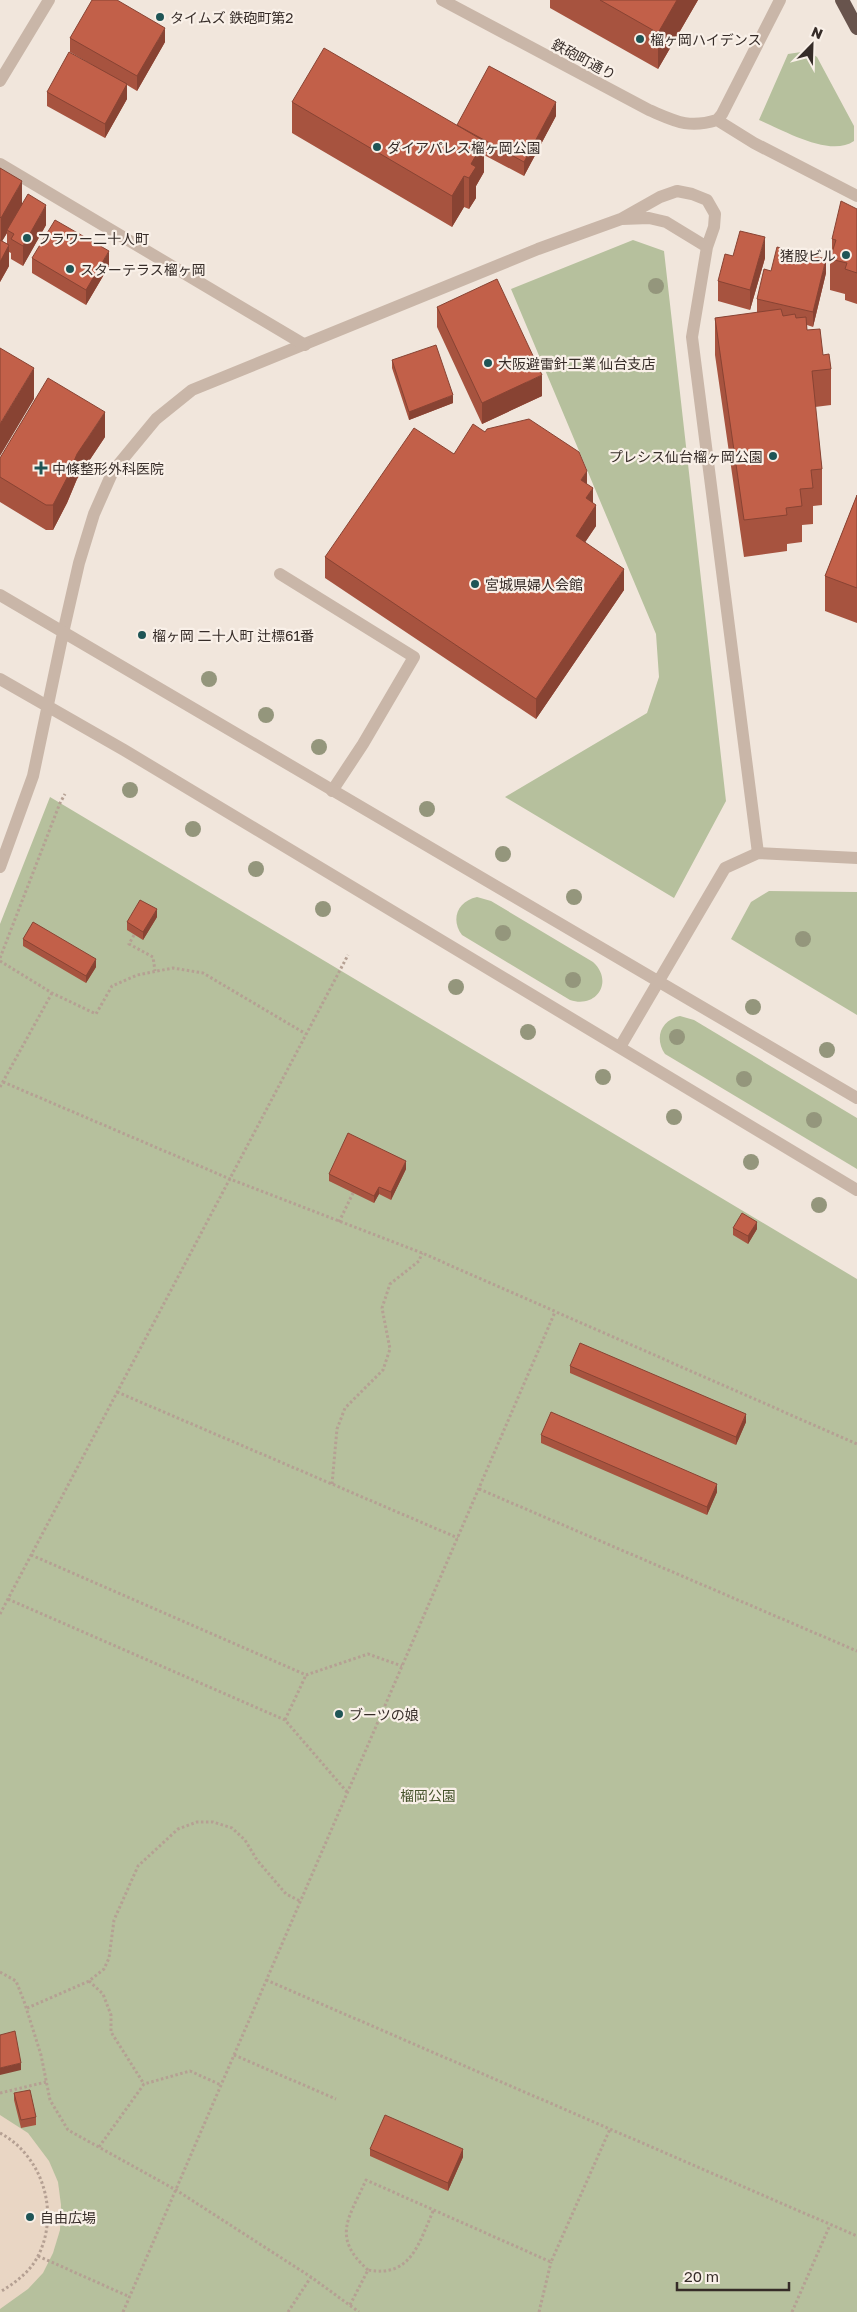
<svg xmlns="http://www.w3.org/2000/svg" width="857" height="2312" viewBox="0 0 857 2312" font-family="'Golos Text','Noto Sans JP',sans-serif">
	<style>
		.green { fill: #b6c09d }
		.plaza { fill: #e9d6c4 }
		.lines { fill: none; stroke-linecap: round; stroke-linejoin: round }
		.path { stroke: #b5a093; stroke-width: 3; stroke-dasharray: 2.5 2.5; stroke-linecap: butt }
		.service { stroke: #c9b6a8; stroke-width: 12 }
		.minor { stroke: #c9b6a8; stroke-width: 12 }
		.tertiary { stroke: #c9b6a8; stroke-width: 12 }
		.trunk { stroke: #68544d; stroke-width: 14 }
		.tree { fill: #94967c }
		.wall { fill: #a7533f; fill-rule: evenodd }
		.shaded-wall { fill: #884333 }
		.building { fill: #c26049; stroke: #884333 }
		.poi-dot { fill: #1f5556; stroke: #f9f0e8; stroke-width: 2 }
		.labels { text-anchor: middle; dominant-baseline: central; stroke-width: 4.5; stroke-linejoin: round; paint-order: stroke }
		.poi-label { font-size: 14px; fill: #362c28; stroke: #f9f0e8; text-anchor: start }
		.street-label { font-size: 14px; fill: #362c28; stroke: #f9f0e8 }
		.park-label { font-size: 14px; fill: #47542d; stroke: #f9f0e8 }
	</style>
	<rect width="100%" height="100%" fill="#f1e6dc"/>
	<path class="green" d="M808,51L817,57L854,126V141C830,158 783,130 759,120L788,54Z
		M633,240L664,251L726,801L674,898L505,797L647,713L659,677L656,634L511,289Z
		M50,797L857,1279V2312H0V924Z
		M769,891L857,892V1015L731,939L751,902Z
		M477,897L491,901L593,962C614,981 597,1009 570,1000L462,935C450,919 458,901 477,897Z
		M680,1016L694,1020L857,1118V1169L665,1054C654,1038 661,1020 680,1016Z"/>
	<path class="plaza" d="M0,2115L28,2133L49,2161L58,2182L61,2205L60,2230L53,2253L43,2273L28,2289L0,2309Z"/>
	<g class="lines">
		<path class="path" d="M134,935L129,944L153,957L155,971
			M0,958L60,803L65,794
			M0,961L52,993L96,1014L112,986L137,975L173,968L203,973L306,1034
			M3,1082L230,1179L422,1253L857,1444
			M0,1087L52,993
			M339,1222L353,1193
			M117,1392L458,1538
			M332,1484L337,1429L345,1408L383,1370L390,1349L382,1308L390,1284L419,1261L422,1253
			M479,1489L857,1651
			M31,1555L306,1675L368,1654L402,1666
			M8,1599L285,1720L347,1792
			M0,1614L348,955
			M285,1720L306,1675
			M0,1972L16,1981L24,2001L41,2055L50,2100L68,2130L176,2190L311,2277L359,2312
			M266,1980L857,2236
			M89,1981L103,1994L111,2015V2032L144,2084
			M27,2008L89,1981L104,1969L109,1958L114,1920L138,1866L178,1829L197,1822H213L232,1828L245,1840L257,1860L286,1894L300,1901
			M234,2055L336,2099
			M0,2093L46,2082
			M0,2133C43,2156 60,2213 38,2256C30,2272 15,2283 0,2292
			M99,2147L144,2084L190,2071L221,2085
			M38,2256L130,2297
			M368,2270C331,2237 349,2218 366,2180L551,2262L610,2129
			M350,2305L368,2270C412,2278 419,2242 434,2209
			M123,2312L555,1312
			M288,2312L311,2277
			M539,2312L551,2262
			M792,2312L830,2225"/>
		<path class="service" d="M280,574L414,657L363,744L332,791"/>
		<path class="minor" d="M622,219L649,218L666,222L707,247
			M63,633L79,563L94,514L113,471L156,419L192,390L538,249L621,219L660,197L677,191L692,194L707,200L715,214L714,227L707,247L692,337L758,853"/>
		<path class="tertiary" d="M442,0L649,110C675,121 688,129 717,120
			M0,81L49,0
			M717,120L754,143L857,196
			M717,120L722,114L780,0
			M0,164L305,345
			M0,595L857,1098
			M0,679L124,750L857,1190
			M0,867L33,776L63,633
			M620,1047L725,868L758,853L857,858"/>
		<path class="trunk" d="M842,0L857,28"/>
	</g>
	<g class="tree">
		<circle cx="656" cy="286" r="8"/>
		<circle cx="209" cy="679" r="8"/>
		<circle cx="266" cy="715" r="8"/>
		<circle cx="319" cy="747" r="8"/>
		<circle cx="130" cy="790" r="8"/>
		<circle cx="427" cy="809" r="8"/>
		<circle cx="193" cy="829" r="8"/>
		<circle cx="503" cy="854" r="8"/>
		<circle cx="256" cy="869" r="8"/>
		<circle cx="574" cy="897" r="8"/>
		<circle cx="323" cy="909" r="8"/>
		<circle cx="503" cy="933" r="8"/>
		<circle cx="803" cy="939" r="8"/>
		<circle cx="573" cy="980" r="8"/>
		<circle cx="456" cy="987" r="8"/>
		<circle cx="753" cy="1007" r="8"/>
		<circle cx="528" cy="1032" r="8"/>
		<circle cx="677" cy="1037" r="8"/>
		<circle cx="827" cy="1050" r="8"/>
		<circle cx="603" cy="1077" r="8"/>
		<circle cx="744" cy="1079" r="8"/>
		<circle cx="674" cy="1117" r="8"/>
		<circle cx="814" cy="1120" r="8"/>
		<circle cx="751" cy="1162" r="8"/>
		<circle cx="819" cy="1205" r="8"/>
	</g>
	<path class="wall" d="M550,0H698L658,69L550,8Z
		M70,38L165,42L137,91L127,85V99L105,138L47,106V92L94,66L70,52Z
		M292,102L457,125L556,116L524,176L484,155V172L476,186V198L469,209L464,207L452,227L292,133Z
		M0,168L22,204L46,225L23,266L11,259V253L9,252V266L0,282ZM7,233V244L2,241Z
		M857,209V304L845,300V294L830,290V259L832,253V239Z
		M733,256L765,258L750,310L718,301V281Z
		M32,258L109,266L86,305L32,273Z
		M771,271L826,273L813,327L807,325V330L831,369V405L815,407L822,469V505L813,506V524L802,525V542L787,544V551L744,557L715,355V318L757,313V299Z
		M437,307L542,396L482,424L437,327Z
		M392,360L453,403L409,420L392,368Z
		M485,432L587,484L593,503L596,526L585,542L624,590L536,719L325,578V557L454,454Z
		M105,437L77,479L67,503L53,530H46L0,502V458Z
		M857,495V623L825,611V576Z
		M157,917L143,940L127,930V922Z
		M23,939L96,967L86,983L23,946Z
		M406,1169L391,1200L379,1194L374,1203L329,1181V1174Z
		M733,1228L757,1229L748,1244L733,1235Z
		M570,1366L746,1422L736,1445L570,1373Z
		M541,1435L717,1492L707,1515L541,1443Z
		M14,2093L36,2117V2125L21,2128L14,2100Z
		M370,2149L463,2157L448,2191L370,2156Z"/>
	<path class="shaded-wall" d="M677,0H698L658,69V33Z
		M165,28V42L137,91V76Z
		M127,84V99L105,138V124Z
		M556,102V116L524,176V162Z
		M484,141V172L476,186V198L469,209V178L471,164Z
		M464,176V207L452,227V196Z
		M22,181V206L7,230V233L1,243V218Z
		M46,205V225L23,266V246Z
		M765,237V258L750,310V290Z
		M9,245V266L0,282V262Z
		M109,251V266L86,305V290Z
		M826,259V273L813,327V312Z
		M34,368V399L0,456V424Z
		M542,375V396L482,424V403Z
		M453,395V403L409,420V412Z
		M105,412V437L77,479L67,503L53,530V505L77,454Z
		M587,471V491L581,480Z
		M593,488V509L586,498Z
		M596,505V526L576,556V536Z
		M624,569V590L536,719V699Z
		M157,909V917L143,940V932Z
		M96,959V967L86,983V976Z
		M406,1161V1169L391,1200V1192Z
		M379,1187V1194L374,1203V1196Z
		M757,1222V1229L748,1244V1236Z
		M746,1414V1422L736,1445V1437Z
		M717,1484V1492L707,1515V1507Z
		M21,2063V2070L0,2075V2068Z
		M463,2149V2157L448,2191V2183Z"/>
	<path class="building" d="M92,0H117L165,28L137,76L70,38Z
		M600,0H677L658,33Z
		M324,48L484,141L471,164L476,167L469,178L464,176L452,196L292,102Z
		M69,52L127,84L105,124L47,92Z
		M489,66L556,102L524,162L457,125Z
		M0,168L22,181L1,218L0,217Z
		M28,194L46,205L23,246L11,239L14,234L7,230Z
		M841,201L857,209V273L845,269L847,263L830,259L836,240L832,239Z
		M55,220L109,251L86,290L32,258Z
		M740,231L765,237L750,290L718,281L725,254L733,256Z
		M0,240L9,245L0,262Z
		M777,247L826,259L813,312L757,299L764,269L771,271Z
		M497,279L542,375L482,403L437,307Z
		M781,309L783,316L795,314L796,318L806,317L807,330L820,329L823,355L829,354L831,369L812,371L822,469L811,470L813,488L800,489L802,506L786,508L787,515L744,520L715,318Z
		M436,345L453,395L409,412L392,360Z
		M0,348L34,368L0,424Z
		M48,378L105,412L77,454L67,478L53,505H46L0,477V458Z
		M529,419L579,452L587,471L581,480L593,488L586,498L596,505L576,536L624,569L536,699L325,557L414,428L454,454L473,424L485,432L487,429Z
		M857,495V588L825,576Z
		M140,900L157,909L143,932L127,922Z
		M33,922L96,959L86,976L23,939Z
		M348,1133L406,1161L391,1192L379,1187L374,1196L329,1174Z
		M742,1213L757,1222L748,1236L733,1228Z
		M580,1343L746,1414L736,1437L570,1366Z
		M551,1412L717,1484L707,1507L541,1435Z
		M15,2031L21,2063L0,2068V2035Z
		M30,2090L36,2117L21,2120L14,2093Z
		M385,2115L463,2149L448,2183L370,2149Z"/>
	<g class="poi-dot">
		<circle cx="160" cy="17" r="5"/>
		<circle cx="640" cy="39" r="5"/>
		<circle cx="377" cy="147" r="5"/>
		<circle cx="27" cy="238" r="5"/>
		<circle cx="846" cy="255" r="5"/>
		<circle cx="70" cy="269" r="5"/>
		<circle cx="488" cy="363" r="5"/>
		<circle cx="773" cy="456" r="5"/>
		<path d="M38.5 460.5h5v5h5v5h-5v5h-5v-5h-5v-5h5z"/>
		<circle cx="475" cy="584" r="5"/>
		<circle cx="142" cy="635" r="5"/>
		<circle cx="339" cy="1714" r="5"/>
		<circle cx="30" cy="2217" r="5"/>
	</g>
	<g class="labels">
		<g class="poi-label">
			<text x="170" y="17">タイムズ 鉄砲町第2</text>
			<text x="650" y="39">榴ヶ岡ハイデンス</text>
			<text x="387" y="147">ダイアパレス榴ヶ岡公園</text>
			<text x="37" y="238">フラワー二十人町</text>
			<text x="836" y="255" text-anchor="end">猪股ビル</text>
			<text x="80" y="269">スターテラス榴ヶ岡</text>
			<text x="498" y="363">大阪避雷針工業 仙台支店</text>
			<text x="763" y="456" text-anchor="end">プレシス仙台榴ヶ岡公園</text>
			<text x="52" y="468">中條整形外科医院</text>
			<text x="485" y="584">宮城県婦人会館</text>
			<text x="152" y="635">榴ヶ岡 二十人町 辻標61番</text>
			<text x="349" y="1714">ブーツの娘</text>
			<text x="40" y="2217">自由広場</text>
		</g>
		<g class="street-label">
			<text transform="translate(584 59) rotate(28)">鉄砲町通り</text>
		</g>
		<g class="park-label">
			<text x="428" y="1795">榴岡公園</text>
		</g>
	</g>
	<g transform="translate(812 45) rotate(23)" stroke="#f9f0e8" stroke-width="4" paint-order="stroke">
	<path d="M0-4L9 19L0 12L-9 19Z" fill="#362c28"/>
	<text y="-8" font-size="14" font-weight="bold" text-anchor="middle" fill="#362c28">N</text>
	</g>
	<path d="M677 2282v8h112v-8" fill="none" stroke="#362c28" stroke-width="2.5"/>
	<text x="684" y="2282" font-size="15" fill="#362c28" stroke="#f9f0e8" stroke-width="4" paint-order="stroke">20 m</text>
</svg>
